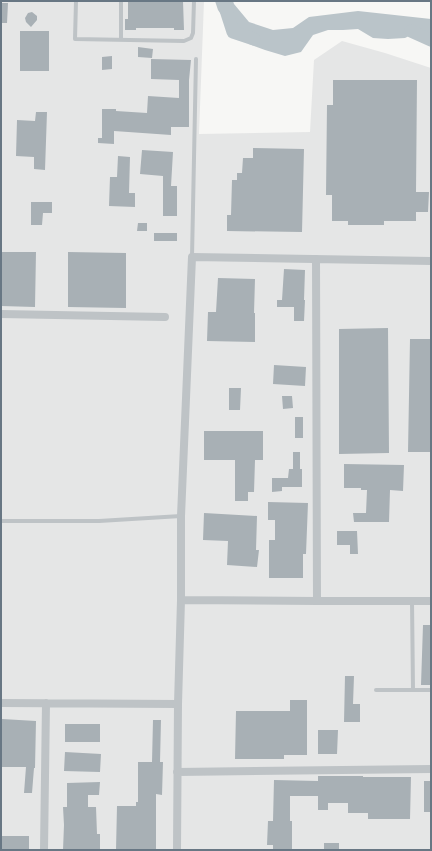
<svg xmlns="http://www.w3.org/2000/svg" width="432" height="851" viewBox="0 0 432 851" font-family="'Roboto Condensed',sans-serif">
	<style>
		.built { fill: #e5e6e6 }
		.water { fill: #bac4c9 }
		.lines { fill: none; stroke-linecap: round; stroke-linejoin: round }
		.river { stroke: #bac4c9; stroke-width: 13 }
		.building { fill: #a8b0b5 }
		.lane { stroke: #bec3c6; stroke-width: 4 }
		.street { stroke: #bec3c6; stroke-width: 8 }
	</style>
	<rect width="100%" height="100%" fill="#f7f7f5"/>
	<path class="built" d="M1,1H204L199,134L310,132L314,60L342,41L385,53L431,68V850H1Z"/>
	<path class="water" d="M215,1H233L234,4L249,22L273,30L293,28L309,17L358,11L431,19V40L413,34L405,38L388,39L373,38L358,29L343,30H328L313,35L301,52L285,56L265,50L249,44L228,24L218,10Z"/>
	<g class="lines">
		<path class="river" d="M223,1L233,32L254,39
			M411,31L431,40"/>
	</g>
	<path class="building" d="M128,1H183L184,30H174V28H136V30H125V19H128Z
		M1,3H8L7,23H1Z
		M32,12L37,16V20L31,27L26,22L25,18L28,13Z
		M20,31H49V71H20Z
		M138,47L153,49L152,58L138,57Z
		M112,56V69L102,70V57Z
		M151,59L191,60L189,80V127H171V135L114,131V144L98,143V138H102V109H116V111L147,113L148,96L179,98V80L151,79Z
		M333,80H417L416,192H429L428,212H416V221H384V225H348V221H332V195H326L327,105H333Z
		M36,112H47L45,170L34,169V157L16,156L17,120L35,121Z
		M253,148L304,149L302,232L227,231V215H231L232,180H237V173H242L243,158H253Z
		M142,150L173,152L171,186H177V216H163V176L140,174Z
		M118,156L130,157L129,193H135V207L109,206L110,177H117Z
		M31,202H52V213H43L42,225H31Z
		M138,223H147V231H137Z
		M154,233H177V241H154Z
		M1,252H36L35,307L1,306Z
		M68,252L126,253V308L68,307Z
		M284,269L305,270L304,300H305L304,321H294V307H277V300H282Z
		M218,278L255,279L254,313H255V342L207,341L208,312H216Z
		M388,328L389,453L339,454V329Z
		M410,339H431V452H408Z
		M274,365L306,367L305,386L273,384Z
		M229,388H241L240,410H229Z
		M282,396H292L293,408L283,409Z
		M295,417H303V438H295Z
		M204,431H263V460H255L254,492H248V501H235V460H204Z
		M293,452H300V469H302V487H282V491L272,492V478H288L289,469H293Z
		M344,464L404,465L403,491L390,490L389,522H354L353,513H366L367,490H361V488H344Z
		M268,502L308,503L306,554H303V578H269V540H275V520H268Z
		M204,513L257,516L256,550H259L257,567L227,565L228,541L203,540Z
		M337,531H357L358,554H350V545H337Z
		M423,625H431V685H421Z
		M345,676H354L353,704H360V722H344Z
		M290,700H307V755H284V759H235L236,711H290Z
		M2,719L36,721L35,768H34L32,793H24L26,767H1Z
		M153,720H161L160,762H163L162,795L156,794V850H116L117,806H136V802H138V762H152Z
		M65,724H100V742H65Z
		M318,730H338L337,754H318Z
		M65,752L101,754L100,772L64,771Z
		M318,776H363V777H411L410,819H368V813H348V803H328V810H318V796H290V821H292V850H273V845H267L268,821H273L274,780L318,781Z
		M424,781H431V812H424Z
		M100,782L99,795H88V807H96L97,834H100V850H63L64,825L63,807H67V783Z
		M1,836H29V850H1Z
		M324,843H339V850H324Z"/>
	<g class="lines">
		<path class="lane" d="M76,1L75,39L184,41L191,38L193,33L194,1
			M121,39V1
			M192,257L196,59
			M1,521H99L181,516
			M412,601L413,690
			M376,690H431"/>
		<path class="street" d="M316,259L317,601
			M1,314L165,317
			M181,600L317,601H431
			M1,703L178,704
			M177,772L431,769
			M44,850L46,703
			M177,850L178,704L181,600V516L192,257L431,261"/>
	</g>
	<rect width="432" height="851" fill="none" stroke="#687784" stroke-width="4"/>
</svg>
